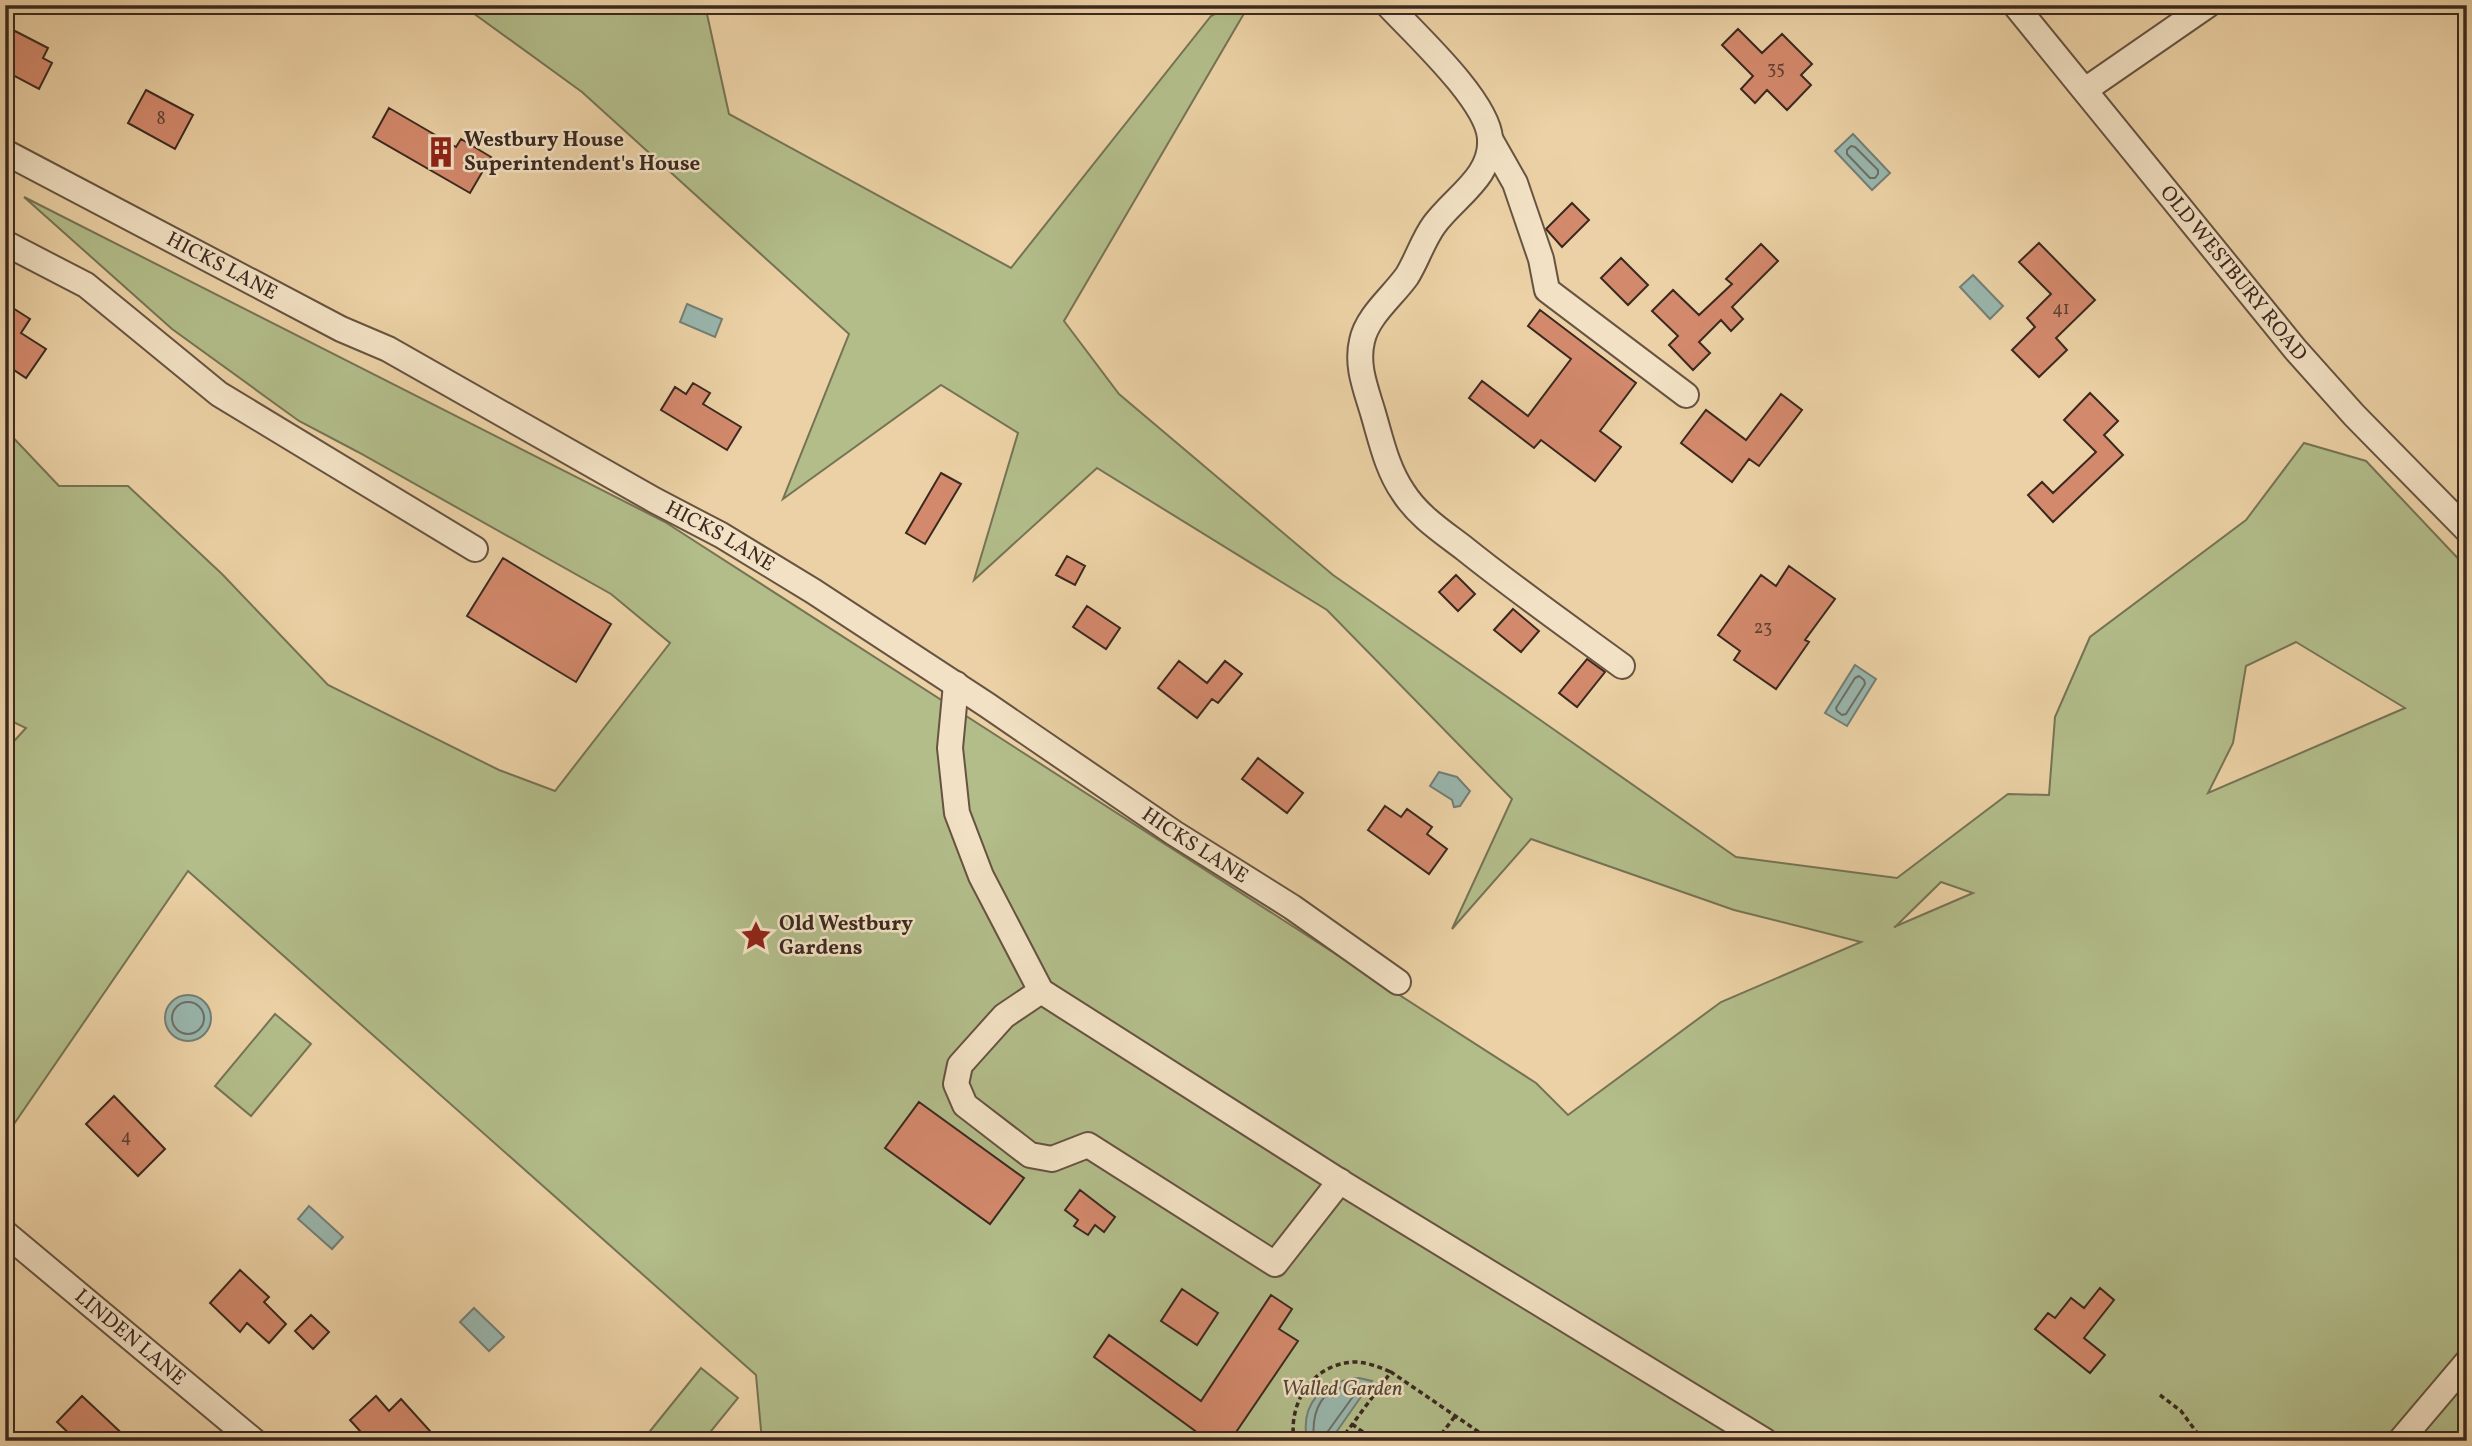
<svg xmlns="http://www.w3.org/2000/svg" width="2472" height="1446" viewBox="0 0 2472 1446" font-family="Vollkorn,serif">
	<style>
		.green { fill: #b2bd8a; stroke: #767355; stroke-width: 2; fill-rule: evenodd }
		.water { fill: #99b6ad; stroke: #737e75; stroke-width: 2 }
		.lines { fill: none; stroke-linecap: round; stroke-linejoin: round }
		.shore { stroke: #6a7066; stroke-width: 2 }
		.building { fill: #d3896c; stroke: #3b2920; stroke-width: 2 }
		.minor-casing { stroke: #675341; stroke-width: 28 }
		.path { stroke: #3b2920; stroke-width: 3.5; stroke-dasharray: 5 3.5; stroke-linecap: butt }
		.minor { stroke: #f2e1c4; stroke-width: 24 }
		.labels { text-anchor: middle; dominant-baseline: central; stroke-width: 5; stroke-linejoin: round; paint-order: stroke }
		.number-label { font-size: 18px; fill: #614133 }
		.poi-label { font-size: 21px; font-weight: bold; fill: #3b2920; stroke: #f2e1c4; text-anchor: start }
		.street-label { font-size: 21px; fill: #3b2920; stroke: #f2e1c4 }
		.park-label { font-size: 21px; font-style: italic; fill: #534735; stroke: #f2e1c4 }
	</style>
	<rect width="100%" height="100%" fill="#ebd1a5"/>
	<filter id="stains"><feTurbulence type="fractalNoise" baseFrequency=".00286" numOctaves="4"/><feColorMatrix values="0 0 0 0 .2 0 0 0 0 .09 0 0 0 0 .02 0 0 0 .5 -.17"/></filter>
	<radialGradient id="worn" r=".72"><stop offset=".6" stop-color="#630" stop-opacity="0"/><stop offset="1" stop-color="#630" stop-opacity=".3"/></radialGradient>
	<path class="green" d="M462,5H705L729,114L1011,268L1211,16L1233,5H1249L1064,321L1119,394L1333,575L1736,857L1897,878L2008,794L2049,795L2055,717L2090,637L2246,520L2304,443L2366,461L2467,568V1441H762L756,1375L188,871L5,1137V751L26,728L5,718V429L59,486H128L222,574L328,685L499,770L555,791L670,643L611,594L358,452L299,421L172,329L24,197L665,522L1536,1083L1568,1115L1721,1002L1861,942L1734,910L1531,839L1452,929L1512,799L1327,610L1097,468L974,580L1018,433L941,385L783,499L849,334L582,92ZM2296,642L2405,708L2208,793L2233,743L2246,666ZM1941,882L1973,893L1894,927H1895Z
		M275,1014L311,1044L251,1116L215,1086Z
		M701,1368L738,1398L703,1441H642Z"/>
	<path class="water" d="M1853,134L1890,173L1872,190L1835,151Z
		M1973,275L2003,306L1990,319L1960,287Z
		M687,304L722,319L715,337L680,322Z
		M1855,665L1876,679L1847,726L1825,713Z
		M1439,772L1457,777L1470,791L1460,806L1454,807L1452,800L1430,786Z
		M165 1018a23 23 0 1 1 46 0a23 23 0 1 1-46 0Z
		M309,1206L343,1237L332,1249L298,1219Z
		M474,1308L504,1337L489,1351L460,1322Z
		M1359,1378L1372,1381L1330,1441H1307C1300,1403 1322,1381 1359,1378Z"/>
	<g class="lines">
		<path class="shore" d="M1851,146L1855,147L1878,170V174L1875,178H1870L1847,154V150Z
			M1859,676L1864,680L1865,684L1846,714L1842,715L1837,711L1836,708L1855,678Z
			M172 1018a16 16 0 1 1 32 0a16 16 0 1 1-32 0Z
			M1314,1441C1311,1411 1321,1385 1356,1386L1357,1391L1326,1434L1325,1441"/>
	</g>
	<path class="building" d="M1738,29L1762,53L1782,34L1812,64L1801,75L1811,85L1787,110L1767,90L1755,103L1741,89L1753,76L1722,45Z
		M15,31L48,48L43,58L52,63L39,89L5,71V49Z
		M146,90L193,115L175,149L128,123Z
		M389,108L456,147L461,139L491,157L470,193L373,137Z
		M1572,203L1589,220L1562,247L1546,229Z
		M2039,243L2095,300L2056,338L2067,350L2039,377L2012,350L2035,327L2027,318L2051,294L2019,262Z
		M1761,244L1778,261L1732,307L1743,319L1731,331L1721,320L1699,342L1710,353L1693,370L1669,345L1678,336L1652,311L1673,290L1699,315L1732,284L1726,279Z
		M1621,258L1648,285L1628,305L1601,278Z
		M5,303L30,319L21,333L46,349L26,378L5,364Z
		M1540,310L1636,383L1600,431L1621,447L1595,481L1541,440L1534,448L1469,398L1482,381L1528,416L1571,359L1528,326Z
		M693,383L710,393L703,404L741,427L727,450L661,410L675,387L686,394Z
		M2090,393L2118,421L2104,435L2123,455L2053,522L2028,495L2042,482L2053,493L2096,452L2064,420Z
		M1781,394L1802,410L1759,466L1749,459L1732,482L1681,443L1706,410L1746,440Z
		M941,473L961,484L925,544L906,533Z
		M1067,556L1085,566L1075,585L1056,575Z
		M503,558L611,624L576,682L467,616Z
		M1789,566L1835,599L1805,640L1809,642L1776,689L1734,660L1740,651L1718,635L1761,575L1776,586Z
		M1456,575L1475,594L1458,611L1439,592Z
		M1087,606L1120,628L1106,649L1073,627Z
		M1513,609L1539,631L1521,652L1494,630Z
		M1587,659L1605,672L1577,707L1559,693Z
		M1179,661L1207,683L1225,661L1242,674L1218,703L1212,699L1197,718L1158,688Z
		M1258,758L1303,793L1287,813L1242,779Z
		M1385,806L1401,817L1407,809L1432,827L1427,834L1447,849L1429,874L1368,830Z
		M114,1096L165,1149L138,1176L86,1124Z
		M919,1102L1024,1178L990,1224L885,1148Z
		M1080,1190L1115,1217L1104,1232L1095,1225L1088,1235L1074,1226L1078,1220L1065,1210Z
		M240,1270L269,1297L264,1302L286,1324L269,1343L247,1323L240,1332L210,1303Z
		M2100,1288L2114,1300L2084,1338L2105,1355L2090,1373L2035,1329L2048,1313L2055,1318L2071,1298L2084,1308Z
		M1182,1289L1218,1313L1197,1345L1161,1321Z
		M1271,1295L1292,1309L1279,1329L1298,1341L1230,1441H1209L1094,1357L1109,1335L1201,1401Z
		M311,1315L329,1332L313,1349L295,1331Z
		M82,1396L130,1441H77L57,1422Z
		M376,1396L389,1411L401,1399L439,1441H369L350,1420Z"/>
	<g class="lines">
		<defs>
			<g id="minor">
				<path d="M1388,5C1415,34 1487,100 1490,138C1493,177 1454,197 1434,225C1423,240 1417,260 1407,276C1393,296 1367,316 1362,341C1356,366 1366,389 1373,413C1381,440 1387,469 1403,492C1418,516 1443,532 1465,549C1516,590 1570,628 1622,666"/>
				<path id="s1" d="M2015,5L2295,349L2354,415L2467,530"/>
				<path d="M2085,90L2208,5"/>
				<path d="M1490,139L1515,183L1541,259L1547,290L1686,395"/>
				<path id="s2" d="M5,152L341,329L388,349L654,500L721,535L813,591L987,705L1174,833L1292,907L1398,982"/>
				<path d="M5,243L86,285L219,394L475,549"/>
				<path d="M956,684L950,748L957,813L981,876L1041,991L1344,1184L1765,1441"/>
				<path d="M1041,991L1004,1016L960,1065L956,1084L965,1105L1030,1155L1052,1159L1088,1145L1275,1264L1340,1181"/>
				<path id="s3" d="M5,1233L254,1441"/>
				<path d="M2400,1441L2467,1362"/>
			</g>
		</defs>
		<use href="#minor" class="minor-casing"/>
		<path class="path" d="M2160,1395L2181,1411L2203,1441
			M1352,1424L1375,1441
			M1294,1441C1288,1403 1312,1364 1354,1362C1367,1362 1379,1367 1391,1372
			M1340,1441L1391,1372L1492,1441
			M1436,1441L1456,1415"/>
		<use href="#minor" class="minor"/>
	</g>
	<defs>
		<symbol id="building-bare" viewBox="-9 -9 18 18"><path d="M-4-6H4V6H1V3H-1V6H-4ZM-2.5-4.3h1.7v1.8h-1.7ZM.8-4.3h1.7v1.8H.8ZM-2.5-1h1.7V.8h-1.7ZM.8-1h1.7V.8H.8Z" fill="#8f2418" stroke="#f2e1c4" stroke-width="2.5" paint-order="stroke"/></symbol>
		<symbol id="sight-bare" viewBox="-9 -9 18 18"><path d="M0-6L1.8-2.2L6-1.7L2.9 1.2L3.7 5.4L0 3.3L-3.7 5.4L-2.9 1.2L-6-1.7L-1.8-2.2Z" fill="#8f2418" stroke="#f2e1c4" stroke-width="2.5" paint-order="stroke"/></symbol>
	</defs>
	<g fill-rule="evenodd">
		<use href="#building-bare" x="419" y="130" width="44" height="44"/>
		<use href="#sight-bare" x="734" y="914" width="44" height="44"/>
	</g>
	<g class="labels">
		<g class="number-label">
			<text x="1776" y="69">35</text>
			<text x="161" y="119">8</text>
			<text x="2061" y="309">41</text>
			<text x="1763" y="628">23</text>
			<text x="126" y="1137">4</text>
		</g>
		<g class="poi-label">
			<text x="464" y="140">Westbury House<tspan x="464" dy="24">Superintendent's House</tspan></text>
			<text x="779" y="924">Old Westbury<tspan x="779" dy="24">Gardens</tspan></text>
		</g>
		<g class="street-label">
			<text stroke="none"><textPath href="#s2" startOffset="245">HICKS LANE</textPath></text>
			<text stroke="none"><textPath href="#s1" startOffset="346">OLD WESTBURY ROAD</textPath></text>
			<text stroke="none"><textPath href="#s2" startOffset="812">HICKS LANE</textPath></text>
			<text stroke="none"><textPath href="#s2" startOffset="1379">HICKS LANE</textPath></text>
			<text stroke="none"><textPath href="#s3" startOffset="163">LINDEN LANE</textPath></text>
		</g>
		<g class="park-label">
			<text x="1342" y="1389">Walled Garden</text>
		</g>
	</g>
	<rect width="2472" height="1446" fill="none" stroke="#ebd1a5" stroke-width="28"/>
	<rect x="7" y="7" width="2458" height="1432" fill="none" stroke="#3b2920" stroke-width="3.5"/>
	<rect x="14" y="14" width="2444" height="1418" fill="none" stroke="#3b2920" stroke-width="2"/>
	<rect width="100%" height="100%" filter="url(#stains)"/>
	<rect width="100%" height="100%" fill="url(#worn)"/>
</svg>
